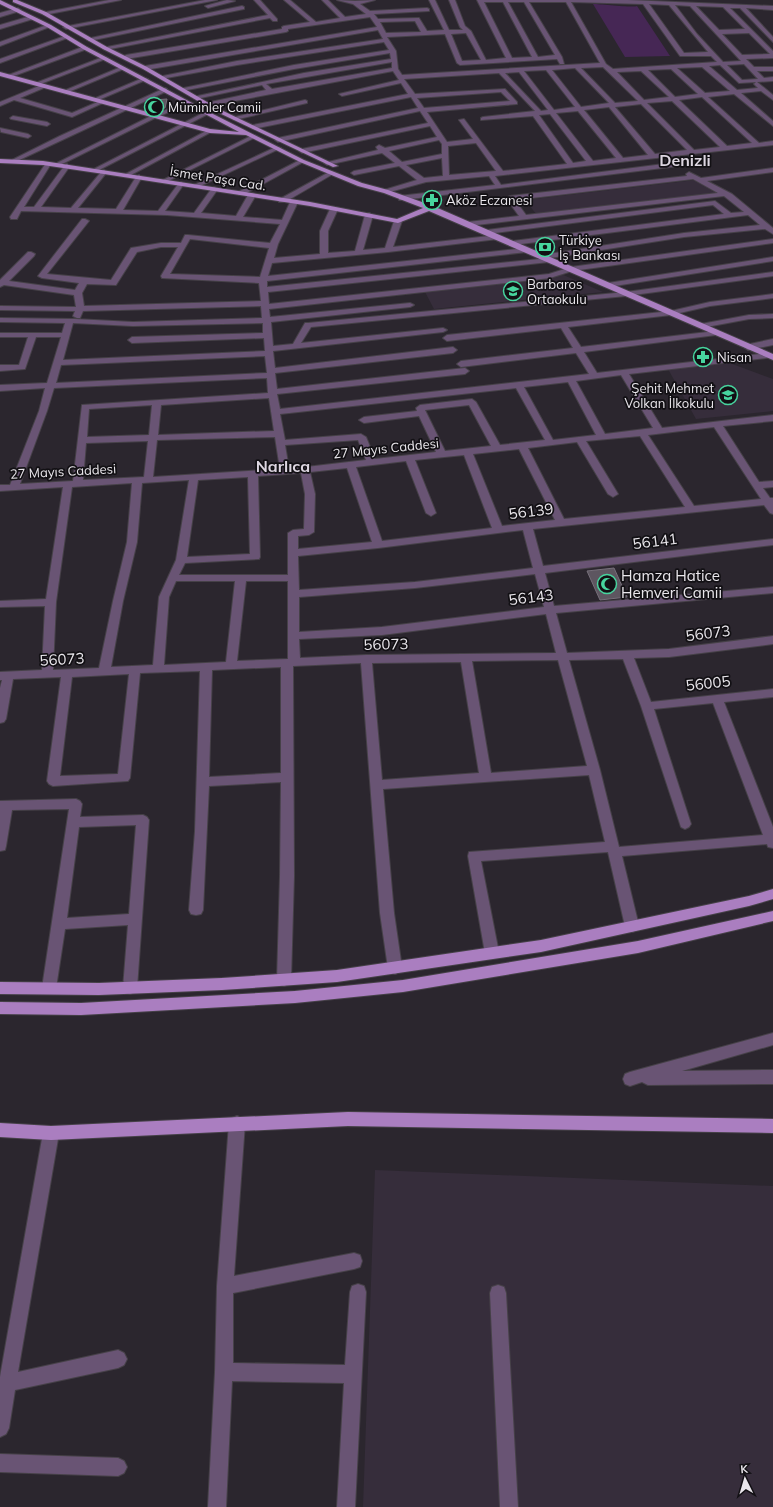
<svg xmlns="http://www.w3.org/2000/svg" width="773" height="1507" viewBox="0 0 773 1507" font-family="Mulish,sans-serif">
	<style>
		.built { fill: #362d3b }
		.green { fill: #462755 }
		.building { fill: #5d5660; stroke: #766f7a }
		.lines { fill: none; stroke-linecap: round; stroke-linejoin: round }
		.minor-casing { stroke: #464148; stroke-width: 2 }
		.major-casing { stroke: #464148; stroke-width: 2 }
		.minor { fill: #695474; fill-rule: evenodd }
		.major { fill: #aa7ec0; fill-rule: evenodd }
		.labels { text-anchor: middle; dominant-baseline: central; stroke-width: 3.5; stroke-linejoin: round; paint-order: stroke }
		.far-poi-label { font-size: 13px; fill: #e9e6eb; stroke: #121014; text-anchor: start }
		.far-street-label { font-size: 13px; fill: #e9e6eb; stroke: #121014 }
		.street-label { font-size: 15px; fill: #e9e6eb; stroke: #121014 }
		.poi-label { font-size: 15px; fill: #e9e6eb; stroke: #121014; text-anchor: start }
		.far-district-label { font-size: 16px; font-weight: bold; fill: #ddd6e1; stroke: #121014 }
	</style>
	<rect width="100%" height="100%" fill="#2b262e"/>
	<path class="built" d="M704,179L720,194L537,215L525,200Z
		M561,274L603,292L434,309L424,290Z
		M727,362L773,379V411L696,419L668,369Z
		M375,1170L773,1186V1507H363Z"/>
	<path class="green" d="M593,4C601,4 633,8 637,6L670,56L625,57Z"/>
	<path class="building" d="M167,99L165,108L150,111L153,100Z
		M614,568L627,597L600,600L587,571Z"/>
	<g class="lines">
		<defs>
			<path id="minor" d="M109,0H121L44,15L41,13Z
				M205,0H217L66,29L63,27Z
				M227,0L235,1L208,8L205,6Z
				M254,0H260L277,19V21H273L270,18L105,50L102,48L268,15Z
				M284,0H290L316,22L340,18L322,0H328L345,17L366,14L353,4L337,0L355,1L375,0L360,4L370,11L427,8L429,9V11L374,14L378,19L419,18L427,31L444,30L429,0H435L449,30H463L460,27L449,0H455L465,26L471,31L486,60L506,58L477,0H628L773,6V10L746,8L773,37V42L740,8H730L773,51V58L746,59L754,67H773V71H757L764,78L773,77V81L757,82L773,95V100L761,91L741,93L773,121V126L734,94L708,97L759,143L773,141V145L495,176L501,185L687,161L690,163L687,165L402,200H399V196L495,185L489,176L426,182L386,193L382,191L384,190L417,180L399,166L354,175L351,173L354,171L395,163L382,153L327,165L324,163L378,150L376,147L379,145L385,148L437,137L430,126L302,153L299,151L302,149L428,123L420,111L278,142L275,140L278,138L418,108L411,97L253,129L250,127L253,125L408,94L401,83L342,96L339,94L399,80L393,71L208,106L205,104L206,103L266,90L262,85L196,99L193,97L304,73L391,59L390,53L294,69L182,91L179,89L294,65L389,50L384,42L237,65L161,79L158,77L237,61L383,39L378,30L145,70L142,68L145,66L377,27L370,17L288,29V31L286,32L126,59L123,57L126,55L282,29V27L284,26L310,22ZM484,2H503L532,57L512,58ZM508,2H524L555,55L538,57ZM529,2H566L600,63L402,75L398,69L396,51L387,37L445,34L457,63L460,65L557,59L560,64H564L562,57ZM571,2L643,4L680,56H711L717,62L613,69L606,64ZM649,4L669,5L708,52L684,53ZM675,5L690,6L741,61L723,62L697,34ZM696,6L723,7L745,29L719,30ZM415,21L421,32L386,33L380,22ZM466,33L481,60L462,61L451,34ZM749,33L770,54L742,55L722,34ZM392,62V68L272,89L266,84ZM744,64L758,79L742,80L727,65ZM720,65L739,83L756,82L754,84L758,88L737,90L709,66ZM603,67L638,101L615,103L581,68ZM702,67L730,91L705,93L677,68ZM575,68L609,103L581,107L552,70ZM671,69L698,94L675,97L648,70ZM546,70L575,107L554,110L524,71ZM641,71L669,97L644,100L617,72ZM519,72L548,110L541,111L505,73ZM499,73L535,111L483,117L481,118V120L533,116L567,164L503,171L464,119L459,120L473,139L447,142L427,112L517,104V102L505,89L415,94L404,79ZM501,92L510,101L424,108L417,98ZM702,97L752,143L727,146L679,100ZM672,101L720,147L694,150L647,103ZM641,104L687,150L655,154L615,107ZM609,107L648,155L623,158L584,110ZM578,111L616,158L593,161L556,113ZM550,114L586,161L573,163L539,115ZM439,140L442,144V154L402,162L389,151ZM476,143L496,171L449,175L448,146ZM442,158L443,176L424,178L406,165Z
				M242,6L244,7V9L89,41L86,39Z
				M18,8L21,10L20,11L0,17V13Z
				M31,16L34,18L33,19L0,29V25Z
				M47,25L52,26L0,46V42Z
				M65,36L70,37L0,63V59Z
				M85,46L88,48L87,49L11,77L6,76Z
				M103,57L108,58L38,85L33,84Z
				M121,67L126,68L66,93L61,92Z
				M143,78L148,79L96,101L91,100Z
				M44,84L47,86L46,87L20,98L72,113L100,101L105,102L72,117L14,100L0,106V102Z
				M165,88L167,89V91L15,162L10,161L60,136Z
				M305,100L307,101V103L234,120L231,118Z
				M186,102L191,103L157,117L58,166L53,165L153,115Z
				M205,112L210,113L97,171L92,170Z
				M13,116L47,122L50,124L47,126L11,119L10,118Z
				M0,128L28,134L31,136L28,138L1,132Z
				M208,130L213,131L129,176L124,175Z
				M251,136L256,137L166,182L161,181Z
				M276,147L281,148L198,187L192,186Z
				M300,160L305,161L243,195H240L236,193Z
				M46,163L51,164L24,207H34L65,165L67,164L70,166L41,207L71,208L102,171L104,170L107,172L78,208L116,209L136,177L139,175L142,177L123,210L158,211L179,183L181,182L184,184L165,211L194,213L212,188L214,187L218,189L201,213L236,216L248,195L252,193L256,195L243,217L282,220L291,200H297L298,202L278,244L274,258L320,254V231L330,209L334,207L338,209L328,231V253L355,251L365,215L369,213L373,215L363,250L385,248L394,221L398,219L402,221L393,247L498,235L502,237L498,239L388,252L272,263L268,276L527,248L531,250L527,252L267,281V287L540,259L538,257L542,255L684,233L760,225L748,215L513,245L509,243L513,241L724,214L713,205L487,234L483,232L487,230L715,201L731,213L744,212L724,196L468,226L464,224L468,222L519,216L506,198L510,196L687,176L686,174L689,172L701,178L773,168V172L707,181L732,194L773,228V234L765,229L684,237L550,258L553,260L549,262L268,292L269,304L549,274L571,267L773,239V243L572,271L550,278L269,309L270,317L410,303L414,305L410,307L271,322L273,346L293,344L305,323H308L626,292L773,272V276L626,296L311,327L301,343L443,328L447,330L443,332L273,351L275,368L453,347L457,350L453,353L275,373L277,389L465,368L469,371L465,374L277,394L280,409L589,374L576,353L461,367L457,364L461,361L573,348L561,328L447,341L443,338L447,335L671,311L710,302L773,294V298L710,306L671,315L568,327L581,347L716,331L720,333L716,335L584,352L597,373L769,353L770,355L769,357L766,358L629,374L662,428L773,415V421L723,426L759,482L773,481V487L763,488L770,498H773V514L770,513L764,505L533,529L543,566L773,539V545L545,573L554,606L773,587V593L556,613L567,653L669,649L773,636V644L669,657L634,658L651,702L773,689V697L724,702L773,827V848L768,847L767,844L622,856L639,926L637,930L632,932L627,930L625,926L608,852L481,861L499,953L497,957L492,959L487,957L485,953L468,856L469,852L605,842L589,775L383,789L394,913L402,968L400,972L395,974L390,972L388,968L380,913L361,663L293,666L294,876L291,980L289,984L284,986L279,984L277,980L280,876L281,782L209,786L203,910L201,914L196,915L191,914L189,910L195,831L200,671L140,673L130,778L128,781L53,786L49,784L47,781L61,677L13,679L6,719L4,722L0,723V688L2,680H0V672L42,670L45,606L0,607V601L46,599L63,487L0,491V485H10L39,411L45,388L0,391V385L47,383L61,337H36L25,369L0,371V365H19L28,337H0V333H62L65,323L0,322V318L75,319L133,322L262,318L261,306L83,311L80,318H77L73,316L75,311L0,310V306L76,307L74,295L4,285L0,287V280L28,252H31L35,254L34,256L9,281L75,290L79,283L42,278L38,276L82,219H85L89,221L47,274L111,280L131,248L161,243H181L185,235H188L270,243L280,224L167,215L21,211L17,219H11L10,217ZM693,179L718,193L526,215L515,200ZM190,239L269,248L260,277L170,274ZM161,247H178L161,276L162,278L259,283L261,301L84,306L82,293L87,284L116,285L137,252ZM73,323L133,326L263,323V333L132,337L128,340L132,343L264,338L265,351L63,360ZM265,356L267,373L56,383L61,365ZM621,375L653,428L605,434L576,381ZM267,378L268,393L82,405L73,481L20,484L47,411L54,388ZM568,382L596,435L553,440L524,387ZM516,388L545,440L500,445L476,402L472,399L420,405L416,408L417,411L364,417L359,420L364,423L419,416L436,452L375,459L366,437L361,434L285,440L280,414ZM269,398L274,431L158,435L161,405ZM152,405L149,435L87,437L89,409ZM469,405L491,446L445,451L425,410ZM714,427L761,499L694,506L648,435ZM640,436L685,507L564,519L528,448L577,442L608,494L613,497L618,494L586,441ZM275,437L280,469L153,477L157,440ZM358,440L366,460L289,469L285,445ZM148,441L144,477L83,480L86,443ZM519,449L555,520L502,526L473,454ZM464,455L492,528L382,541L356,467L406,461L426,513L431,516L436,513L415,460ZM347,468L372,542L298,549V536L309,535L314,532L315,494L310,472ZM301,473L305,494L304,529L293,530L288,533V575H179L185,563L259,559L260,557L258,476ZM248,477L250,554L187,557L198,480ZM189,480L176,560L159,597L153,665L111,667L123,601L137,542L142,483ZM132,483L127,542L113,601L99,668L53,670L56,602L72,487ZM523,530L533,568L415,582L299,590L298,556L378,548ZM535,574L544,607L382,627L299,632V597L415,588ZM176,581H235L226,662L164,665L169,597ZM246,581H288V659L237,661ZM546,614L556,653L366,655L300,658L299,639L382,635ZM623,659L641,706L681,827L685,829L689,827L691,824L654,709L713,703L763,835L619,847L600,770L569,660ZM558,660L587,766L491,773L472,661ZM461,662L479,773L382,780L372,663ZM281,667V773L209,777L212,670ZM129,674L118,774L60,776L72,677Z
				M331,171L334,173L333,174L285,202H279L278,200Z
				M773,257V261L608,287L604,285L608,283Z
				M773,314V318L749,319L701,328L697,326L701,324L749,315Z
				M773,339V345L748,350L744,347L745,345Z
				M76,799L80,801L82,804L80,817L143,815L147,817L149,820L137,988L135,992L130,994L125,992L123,988L128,925L65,929L56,988L54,992L49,994L44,992L42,988L69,809L12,810L6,846L5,850L0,851V801ZM136,825L129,914L67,918L79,827Z
				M773,1033V1045L682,1071L773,1070V1084L648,1085L642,1082L630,1086L625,1084L623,1079L625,1074L630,1072Z
				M237,1116L242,1118L245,1123L234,1276L354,1253L360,1255L362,1261L360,1267L354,1269L233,1293V1363L345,1365L350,1292L352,1286L358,1284L364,1286L366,1292L355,1507H337L344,1383L232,1381L226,1507H208L215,1372L217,1286L229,1123L232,1118Z
				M51,1126L56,1128L59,1133L18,1372L118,1350L124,1353L127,1359L124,1365L118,1368L15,1390L9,1428L6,1434L0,1437V1377L43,1133L46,1128Z
				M498,1285L504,1287L506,1293L518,1507H500L490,1293L492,1287Z
				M0,1454L118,1458L124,1461L127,1467L124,1473L118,1476L0,1472Z"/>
			<path id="major" d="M0,0L51,25L87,47L209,112L304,160L362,183L388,190L433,206L773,354V360L429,211L398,223L310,206L104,174L43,165L0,163V159L43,161L310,202L397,219L423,208L384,193L358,186L300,162L246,135L210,133L0,76V72L210,129L239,132L83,49L47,27L0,4Z
				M13,0H17L46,12L107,47L147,67L219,109L338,166L333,167L215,111L143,69L103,49L42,14L13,2Z
				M773,889V899L749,906L541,952L337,982L222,990L99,995L0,994V982L99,983L222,978L337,970L541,940L749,896Z
				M773,911V921L638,953L403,992L295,1003L81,1015L0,1014V1002L81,1003L295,991L403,980L638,941Z
				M348,1112L773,1119V1133L348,1126L51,1140L0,1137V1123L51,1126Z"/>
		</defs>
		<use href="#minor" class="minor-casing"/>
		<use href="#major" class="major-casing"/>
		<use href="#minor" class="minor"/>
		<use href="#major" class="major"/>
	</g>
	<defs>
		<symbol id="mosque-ring" viewBox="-11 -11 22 22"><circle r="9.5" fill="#121014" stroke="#47d49e" stroke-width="1.5"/><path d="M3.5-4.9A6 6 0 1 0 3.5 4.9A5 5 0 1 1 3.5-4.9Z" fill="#47d49e"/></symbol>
		<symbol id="pharmacy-ring" viewBox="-11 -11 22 22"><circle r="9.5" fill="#121014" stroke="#47d49e" stroke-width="1.5"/><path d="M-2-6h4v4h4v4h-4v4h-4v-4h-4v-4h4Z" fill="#47d49e"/></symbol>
		<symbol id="bank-ring" viewBox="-11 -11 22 22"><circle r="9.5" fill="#121014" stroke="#47d49e" stroke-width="1.5"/><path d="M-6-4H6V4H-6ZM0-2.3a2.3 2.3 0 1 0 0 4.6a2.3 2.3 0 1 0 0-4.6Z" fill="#47d49e"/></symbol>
		<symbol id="school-ring" viewBox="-11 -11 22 22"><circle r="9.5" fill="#121014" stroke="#47d49e" stroke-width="1.5"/><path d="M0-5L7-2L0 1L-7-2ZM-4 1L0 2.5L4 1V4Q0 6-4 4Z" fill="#47d49e"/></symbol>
	</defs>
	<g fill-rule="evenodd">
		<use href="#mosque-ring" x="143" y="96" width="22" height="22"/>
		<use href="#pharmacy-ring" x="421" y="189" width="22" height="22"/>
		<use href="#bank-ring" x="534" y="236" width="22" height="22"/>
		<use href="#school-ring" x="502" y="280" width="22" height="22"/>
		<use href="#pharmacy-ring" x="692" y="346" width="22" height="22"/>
		<use href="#school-ring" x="717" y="384" width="22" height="22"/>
		<use href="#mosque-ring" x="596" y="573" width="22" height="22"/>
	</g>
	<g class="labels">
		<g class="far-poi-label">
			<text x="168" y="107">Müminler Camii</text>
			<text x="446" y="200">Aköz Eczanesi</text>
			<text x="559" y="240">Türkiye<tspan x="559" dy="15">İş Bankası</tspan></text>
			<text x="527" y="284">Barbaros<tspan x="527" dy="15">Ortaokulu</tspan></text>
			<text x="717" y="357">Nisan</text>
			<text x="714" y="388" text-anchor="end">Şehit Mehmet<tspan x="714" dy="15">Volkan İlkokulu</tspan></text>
		</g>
		<g class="far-street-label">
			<text transform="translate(218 178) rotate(9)">İsmet Paşa Cad.</text>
			<text transform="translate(386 448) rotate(-6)">27 Mayıs Caddesi</text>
			<text transform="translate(63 471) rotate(-3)">27 Mayıs Caddesi</text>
		</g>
		<g class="street-label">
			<text transform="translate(531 511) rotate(-7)">56139</text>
			<text transform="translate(655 541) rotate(-7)">56141</text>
			<text transform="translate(531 597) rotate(-7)">56143</text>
			<text transform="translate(708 633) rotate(-7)">56073</text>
			<text transform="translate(386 644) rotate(-1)">56073</text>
			<text transform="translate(62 659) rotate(-3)">56073</text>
			<text transform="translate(708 683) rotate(-6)">56005</text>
		</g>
		<g class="poi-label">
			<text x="621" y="575">Hamza Hatice<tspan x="621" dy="17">Hemveri Camii</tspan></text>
		</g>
		<g class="far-district-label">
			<text x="685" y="160">Denizli</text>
			<text x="283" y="466">Narlıca</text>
		</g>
	</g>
	<g transform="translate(745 1479) rotate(355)" stroke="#121014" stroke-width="3" paint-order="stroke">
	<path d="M0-3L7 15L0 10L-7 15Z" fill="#e9e6eb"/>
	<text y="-6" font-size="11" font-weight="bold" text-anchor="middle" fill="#e9e6eb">K</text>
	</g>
</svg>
